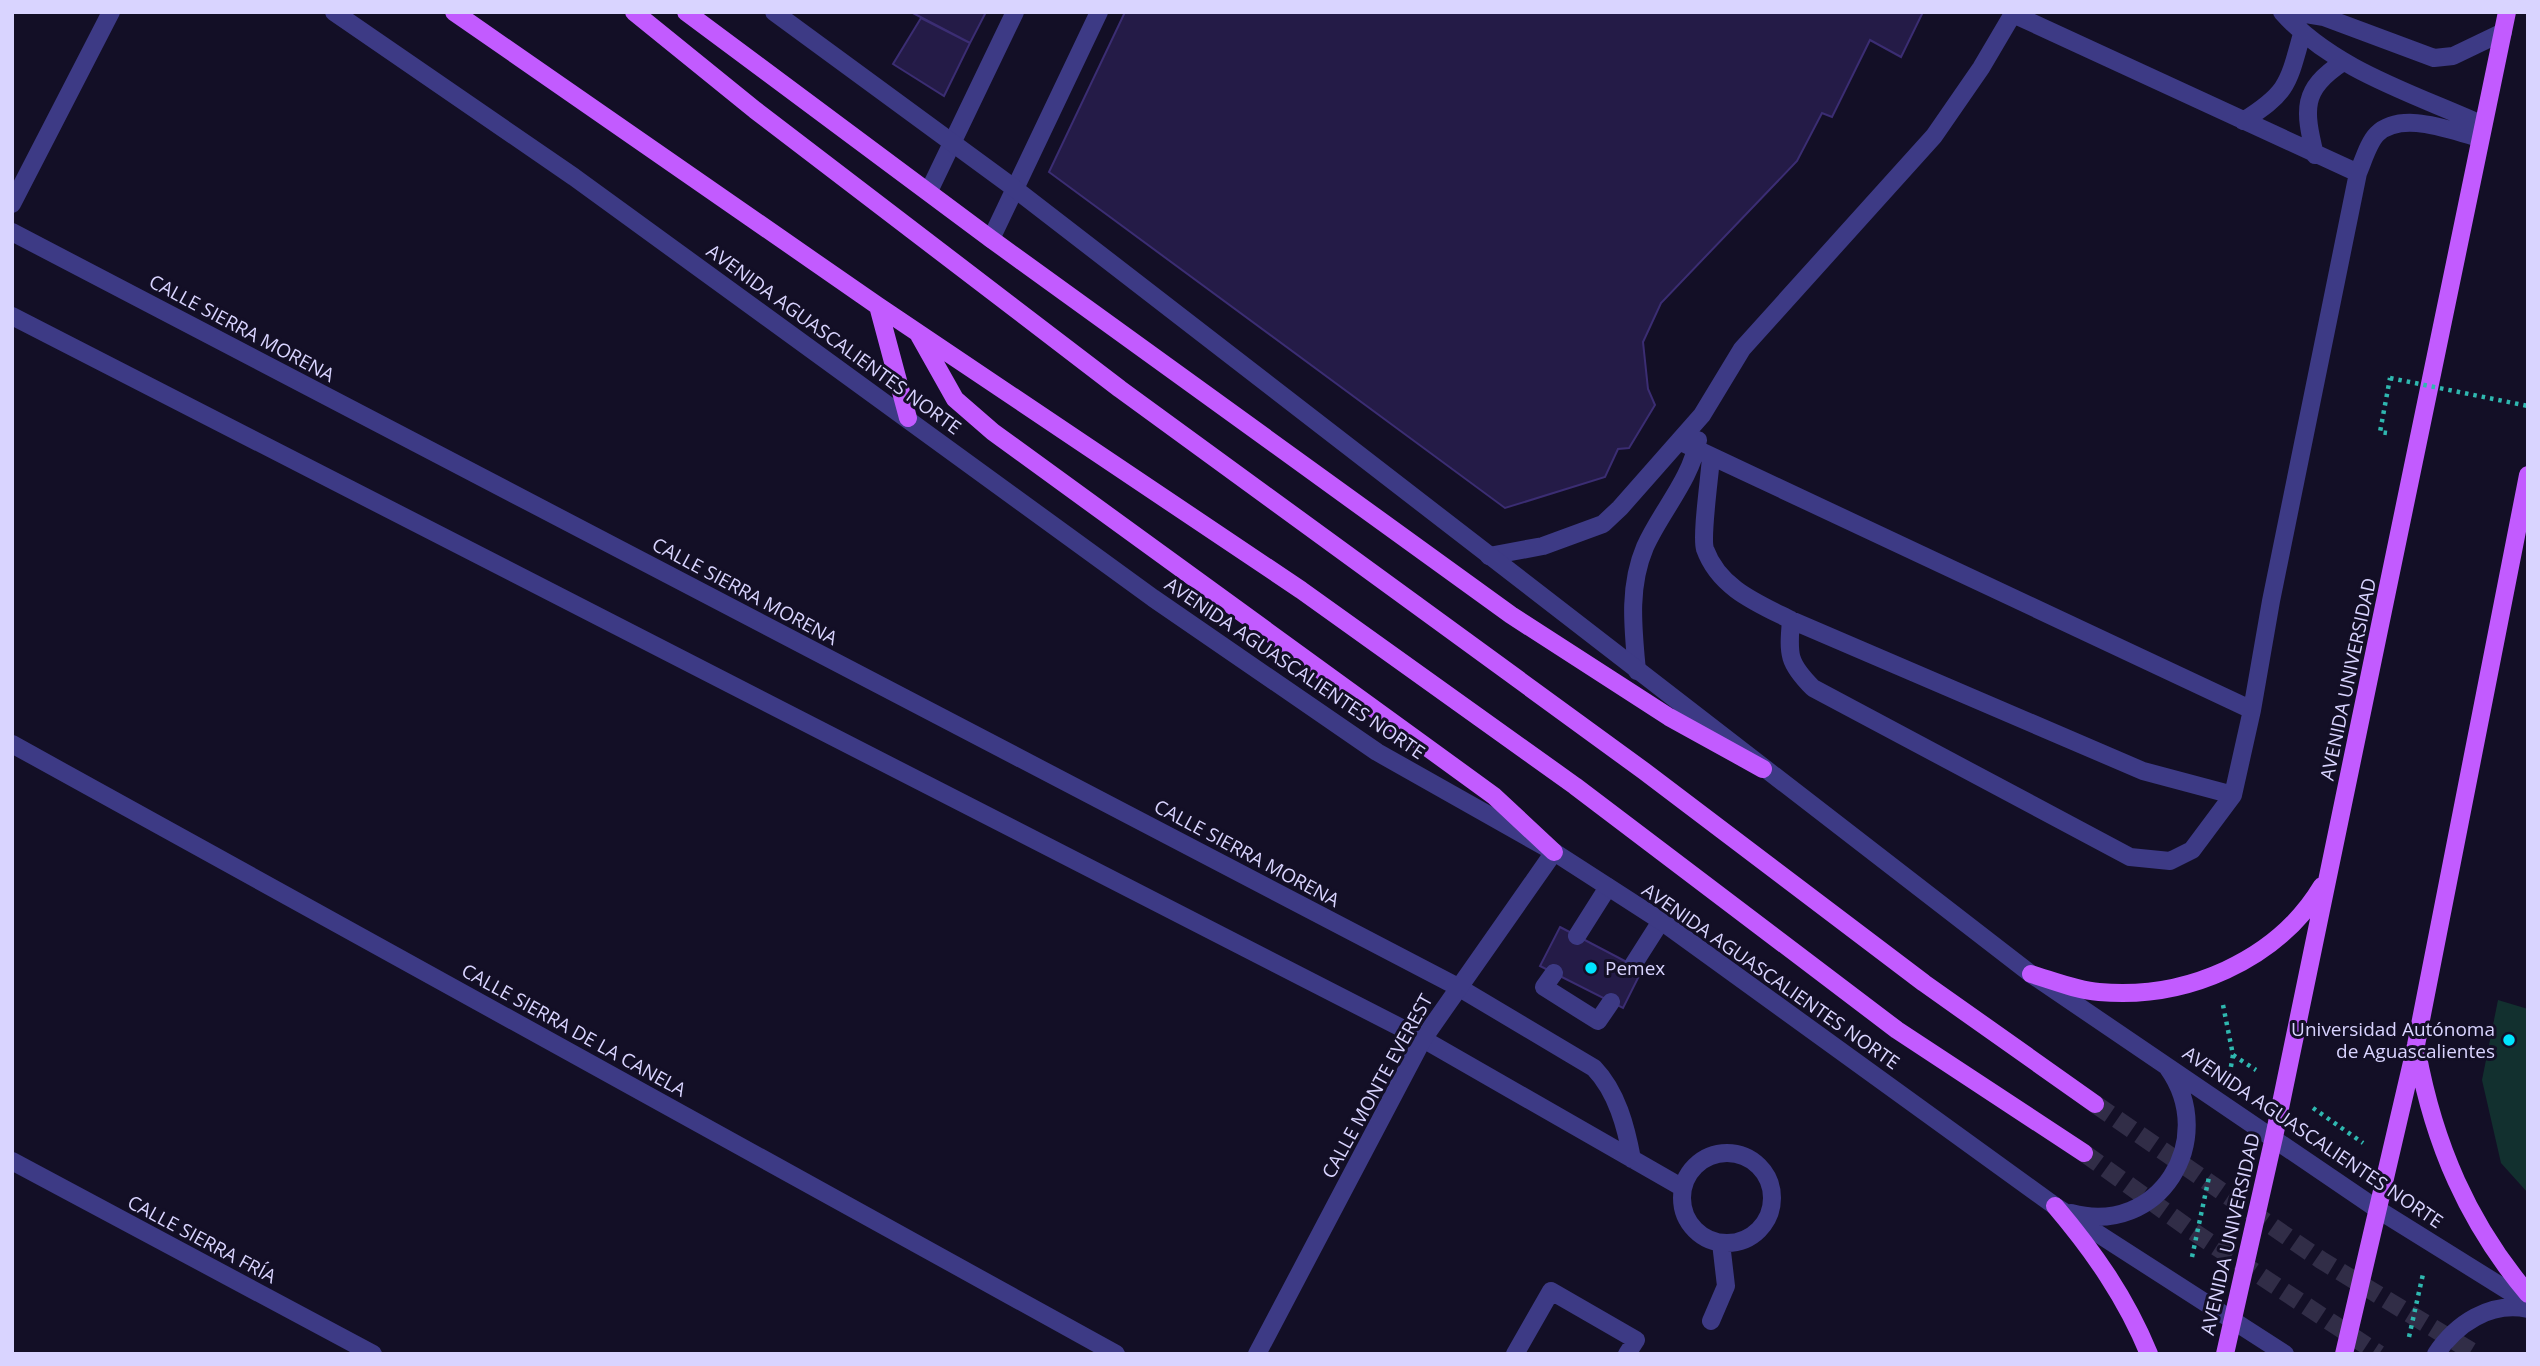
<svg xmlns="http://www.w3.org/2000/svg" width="2540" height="1366" viewBox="0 0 2540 1366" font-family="'Open Sans',sans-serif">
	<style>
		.green { fill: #12302f }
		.building { fill: #241b47; stroke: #3b2d73; stroke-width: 2 }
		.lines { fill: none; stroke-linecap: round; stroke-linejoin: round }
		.primary-tunnel { stroke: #312d47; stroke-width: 18; stroke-dasharray: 18 9; stroke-linecap: butt }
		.path { stroke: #2fb8b0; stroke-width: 4.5; stroke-dasharray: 3.5 5; stroke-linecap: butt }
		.service { stroke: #3d3a85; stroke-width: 18 }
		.minor { stroke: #3d3a85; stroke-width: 18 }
		.tertiary { stroke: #3d3a85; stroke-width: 18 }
		.primary { stroke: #c25bff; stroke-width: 18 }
		.path-bridge { stroke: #2fb8b0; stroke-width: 4.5; stroke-dasharray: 3.5 5; stroke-linecap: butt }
		.poi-dot { fill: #00e5ff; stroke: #130f26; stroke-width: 2.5 }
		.labels { text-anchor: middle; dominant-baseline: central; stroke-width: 6; stroke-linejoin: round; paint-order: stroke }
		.street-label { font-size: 19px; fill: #d9d4ff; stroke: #130f26 }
		.poi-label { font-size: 19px; fill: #d9d4ff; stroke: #130f26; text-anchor: start }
	</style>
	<rect width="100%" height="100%" fill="#130f26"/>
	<path class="green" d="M2498,1000L2528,1009V1193L2501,1163L2482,1080Z"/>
	<path class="building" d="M911,12H986L970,43Z
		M1125,12H1923L1901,57L1870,40L1832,117L1822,113L1797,161L1661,303L1643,342L1648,389L1655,405L1629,448L1618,449L1605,477L1505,508L1049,172Z
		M921,18L970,43L944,96L893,64Z
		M1560,927L1642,970L1623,1008L1540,966Z"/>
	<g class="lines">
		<path class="primary-tunnel" d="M2095,1104L2321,1260L2476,1354
			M2084,1153L2191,1230L2379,1354"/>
		<path class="path" d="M2387,433L2380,432L2390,378
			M2223,1005L2233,1055L2230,1072
			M2233,1055L2256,1070
			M2313,1108L2363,1143
			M2192,1257L2209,1177
			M2409,1337L2423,1274"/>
		<path class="service" d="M2282,12C2333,70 2415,94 2483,125
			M2294,12L2324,17L2434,58L2453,56L2503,32
			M2243,121C2288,93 2288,84 2302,34
			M2315,155C2304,109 2301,90 2343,62
			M2358,173C2363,162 2368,143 2377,134C2402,110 2451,131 2480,138
			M1679,441L2252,710L2271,601L2358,173L2013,14
			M1711,457C1710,475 1701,536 1705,549C1719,588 1757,603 1791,620L2143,771L2233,795L2252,710
			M1489,556L1543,546L1603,524L1620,508L1702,415L1742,349L1934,136L1981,68L2014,12
			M1791,620C1788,655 1788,663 1813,688L2130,857L2170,861L2192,850L2233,795
			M1637,671C1633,628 1628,587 1645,547C1661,511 1691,480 1698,440
			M1577,936L1608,887
			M1633,965L1661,921
			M1554,973L1544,987L1598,1021L1611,1002
			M1458,987L1594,1068C1617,1092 1626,1127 1632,1159
			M1423,1039L1683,1188
			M1682 1198a45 45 0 1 1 90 0a45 45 0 1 1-90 0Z
			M1711,1321L1726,1286L1721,1243
			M1515,1354L1551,1291L1636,1340L1627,1354"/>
		<path class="minor" d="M929,191L1015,12
			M12,204L111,12
			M12,232L1458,987
			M991,239L1099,12
			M12,316L1423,1039
			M12,744L1116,1354
			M12,1161L373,1354
			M1257,1354L1423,1039L1554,852"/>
		<path class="tertiary" d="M334,12L574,177L1153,598L1377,752L1554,852L1661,921L2055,1206L2285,1354
			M774,12L1014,188L2031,974L2377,1209L2528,1303
			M2071,1213C2159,1237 2219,1140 2168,1068
			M2436,1354C2456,1324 2490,1301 2528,1309"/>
		<path class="primary" d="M454,12L878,306L1301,590L1575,786L1897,1030L2084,1153
			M634,12L755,110L1120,389L1644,771L1924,983L2095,1104
			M686,12L991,239L1511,615L1669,717L1763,769
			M878,306L908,418
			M919,335L955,399L993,432L1494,796L1554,852
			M2031,974C2054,981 2076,990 2099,992C2185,1000 2277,961 2322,886
			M2417,1052C2434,1144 2468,1223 2528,1294
			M2055,1206C2094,1252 2126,1298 2149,1354
			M2225,1354L2274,1137L2507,12
			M2344,1354L2416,1045L2528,475"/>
		<path class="path-bridge" d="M2390,378L2528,406"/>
	</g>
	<g class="poi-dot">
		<circle cx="1591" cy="968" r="7"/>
		<circle cx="2509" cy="1040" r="7"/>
	</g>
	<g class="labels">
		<g class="street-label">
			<text transform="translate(242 328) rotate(28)">CALLE SIERRA MORENA</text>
			<text transform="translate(834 339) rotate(36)">AVENIDA AGUASCALIENTES NORTE</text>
			<text transform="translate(745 591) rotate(28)">CALLE SIERRA MORENA</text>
			<text transform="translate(1295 668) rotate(34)">AVENIDA AGUASCALIENTES NORTE</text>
			<text transform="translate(2348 679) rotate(-78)">AVENIDA UNIVERSIDAD</text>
			<text transform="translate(1247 853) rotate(28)">CALLE SIERRA MORENA</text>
			<text transform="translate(1771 976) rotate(35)">AVENIDA AGUASCALIENTES NORTE</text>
			<text transform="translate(574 1030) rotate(29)">CALLE SIERRA DE LA CANELA</text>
			<text transform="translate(1377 1086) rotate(-61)">CALLE MONTE EVEREST</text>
			<text transform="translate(2313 1137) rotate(34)">AVENIDA AGUASCALIENTES NORTE</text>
			<text transform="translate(2230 1234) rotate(-77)">AVENIDA UNIVERSIDAD</text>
			<text transform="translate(202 1239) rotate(28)">CALLE SIERRA FRÍA</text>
		</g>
		<g class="poi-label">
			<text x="1605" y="968">Pemex</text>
			<text x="2495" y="1029" text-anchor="end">Universidad Autónoma<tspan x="2495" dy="22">de Aguascalientes</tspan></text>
		</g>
	</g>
	<rect width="2540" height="1366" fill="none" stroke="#d9d4ff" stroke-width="28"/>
</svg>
